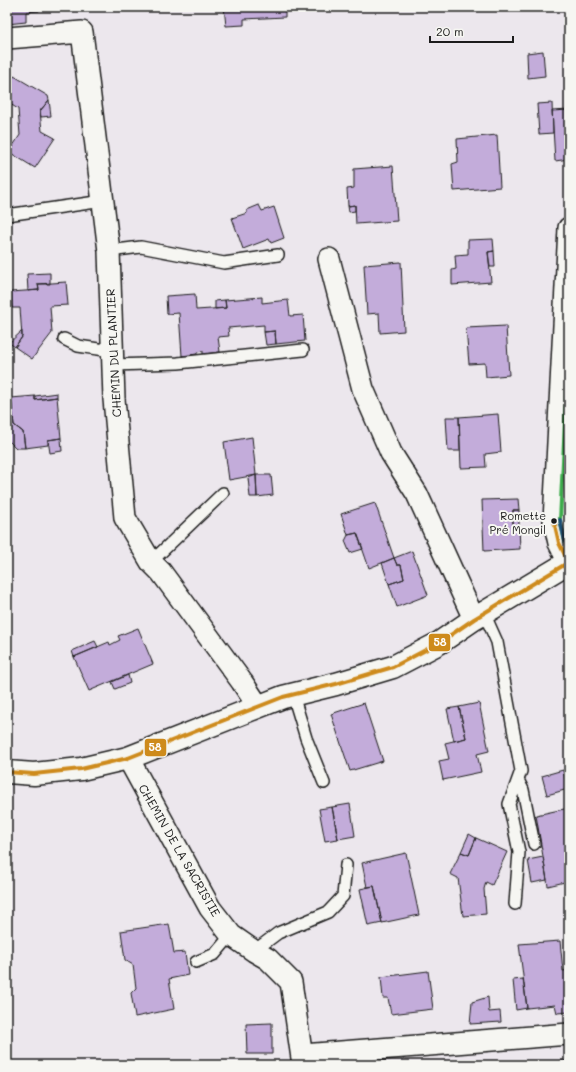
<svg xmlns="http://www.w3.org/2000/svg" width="576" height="1072" viewBox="0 0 576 1072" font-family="Mali,sans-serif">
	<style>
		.building { fill: #c3acda; stroke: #1c1c1c }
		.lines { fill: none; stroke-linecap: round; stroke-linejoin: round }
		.service-casing { stroke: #1c1c1c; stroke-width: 14 }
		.minor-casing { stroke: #1c1c1c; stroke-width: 24 }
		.secondary-casing { stroke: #1c1c1c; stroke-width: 25 }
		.service { stroke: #f6f6f2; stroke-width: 11 }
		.minor { stroke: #f6f6f2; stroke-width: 21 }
		.secondary { stroke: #f6f6f2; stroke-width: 22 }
		.bus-1-casing { stroke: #f6f6f2; stroke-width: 7 }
		.bus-2-casing { stroke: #f6f6f2; stroke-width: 7 }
		.bus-3-casing { stroke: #f6f6f2; stroke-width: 7 }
		.bus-1 { stroke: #ce8b1b; stroke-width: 4 }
		.bus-2 { stroke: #3eac4c; stroke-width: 4 }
		.bus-3 { stroke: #1d4f74; stroke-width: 4 }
		.bus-dot { fill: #1c1c1c; stroke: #f6f6f2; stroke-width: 1.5 }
		.labels { text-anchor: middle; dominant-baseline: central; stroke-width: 4; stroke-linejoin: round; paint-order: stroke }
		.bus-label { font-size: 11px; fill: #1c1c1c; stroke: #f6f6f2; text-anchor: end }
		.street-label { font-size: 12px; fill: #1c1c1c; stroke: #f6f6f2 }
		.line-badge { stroke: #f6f6f2; stroke-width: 1.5 }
		.badge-label { font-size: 11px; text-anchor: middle; font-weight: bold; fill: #fff }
	</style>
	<rect width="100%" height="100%" fill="#ece7ed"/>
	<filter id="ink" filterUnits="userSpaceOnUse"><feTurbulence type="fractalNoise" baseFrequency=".025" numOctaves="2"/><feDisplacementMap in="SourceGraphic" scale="8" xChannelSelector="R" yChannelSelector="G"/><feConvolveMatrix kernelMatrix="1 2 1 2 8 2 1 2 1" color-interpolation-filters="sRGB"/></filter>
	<g filter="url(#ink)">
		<path class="building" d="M7,7H39V11L26,12V22L7,24Z
			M224,7H285V17L244,19V25L226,26Z
			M285,7H299V10L285,11Z
			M529,7H564L530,11Z
			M543,51L545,76L528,78L527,53Z
			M14,76L48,96L49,100L40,111L42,131L55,138L35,168L9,152L20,135L18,109L7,102V86Z
			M49,100L51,116L41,117L40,111Z
			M552,103L553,133L539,134L537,104Z
			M569,110V159L555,161L552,111Z
			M497,135L500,187L454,191L452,164L458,162L457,139Z
			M393,166L397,221L356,224L355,205L348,206L347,189L354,188V169Z
			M259,205L262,211L274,207L284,238L271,243L269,239L243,249L232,218L247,213V210Z
			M355,205V211L349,212L348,206Z
			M493,239L494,251L488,252L491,282L452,285V270L456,269L455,255L468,254V240Z
			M494,251L495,267H490L488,252Z
			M401,262L404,331L380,333L379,313L367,314L364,265Z
			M50,273V284H38L39,290L28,291L27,274Z
			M66,282L68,305L50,306L52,333L32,359L15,347L22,337L20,308H12L11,292L39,290L38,284Z
			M195,294L196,310L226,308L225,300L262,297V303L288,300L290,316L303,315L305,341L276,344L275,331L264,332V325L228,328L229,336L218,337L220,352L203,354V351L197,352V354L182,356L179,313L167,314L166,296Z
			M225,300L226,308L215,309V301Z
			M506,326L509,375L486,377L485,363L469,364L466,328Z
			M22,331V337L15,347L9,343Z
			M275,331L276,344L266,345L264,332Z
			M57,393V397L35,400V396Z
			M35,396V400L57,397L61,438L48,440V445L25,448L23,432L14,425L11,398Z
			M7,398H11L14,425L23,432L25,448H16L7,439Z
			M498,414L501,452L485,454L486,467L461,468L459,417Z
			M446,417H459L460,451H448Z
			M252,437L256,475L229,480L224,442Z
			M61,438L62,451L50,453L48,440Z
			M256,475H271L273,495L257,497Z
			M256,475L257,497H250L248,478Z
			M518,499L519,510H513V526H519L520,549L484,551L482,500Z
			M375,503L394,558L369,568L357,533L348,535L341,514Z
			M513,510H519V526H513Z
			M357,533L363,549L350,553L345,541L348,535Z
			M412,551L428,595L397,607L389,584L404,579L401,565H397L394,558Z
			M394,558L397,565H401L404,579L389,584L382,563Z
			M138,628L153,664L89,691L74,657L109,642L110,645L120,640L118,636Z
			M95,641L98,647L74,657L72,651Z
			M128,675L130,683L115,689L112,682Z
			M364,703L383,761L350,771L331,714Z
			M479,703L489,751L477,754L481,772L443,780L439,761L449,759L445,743L466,738L459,707Z
			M459,707L466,738L454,741L447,709Z
			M563,770L568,789L547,795L542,776Z
			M350,804L355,836L338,839L332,807Z
			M332,807L338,839L325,841L319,809Z
			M569,808V881L548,886L536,815Z
			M469,834L476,838L469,855L461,852Z
			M476,838L507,852L492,885L486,882L484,889L486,914L463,916L458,878L450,874L461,852L469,855Z
			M406,853L419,915L382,923L374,886L367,887L362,863Z
			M543,857L547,880L532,883L528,860Z
			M569,881V901L565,882Z
			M374,886L382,923L368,926L360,889Z
			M169,924L174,953L185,952L188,975L169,979L174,1009L135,1017L131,993L136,988L133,965L125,960L121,931Z
			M560,941L563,971L569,970V1012L557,1013L555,1005L527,1008L519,944Z
			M428,971L433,1009L391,1014L388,998H383L381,977Z
			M523,979L527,1008L516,1010L513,980Z
			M488,997L489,1012L500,1011L501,1022L470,1024L472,1002Z
			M272,1023V1054H247L246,1024Z
			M569,1060V1065H533Z"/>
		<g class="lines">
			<defs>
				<path id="service" d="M7,215L103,201
					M109,251L141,247L224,263L278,255
					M64,339L78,346L112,351
					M113,365L178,363L303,350
					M151,562L223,493
					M484,613L497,642L521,771L509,804L519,852L515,904
					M293,695L306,738L324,783
					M518,780L523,790L534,844
					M254,951L278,933L328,912L343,896L346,865
					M196,962L215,954L231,935"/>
				<path id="minor" d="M7,38L82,32L109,251L114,399L125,518L151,562L161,572L242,682L258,706
					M329,259L363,389L391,453L417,494L474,619
					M569,563L559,543L554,521L569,228
					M128,758L210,908L231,935L254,951L268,959L291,982L303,1065
					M303,1055L569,1034"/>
				<path id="secondary" d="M7,772L34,774L81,769L128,758L283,697L336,684L393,667L439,643L474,619L569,562"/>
			</defs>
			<use href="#service" class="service-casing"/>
			<use href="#minor" class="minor-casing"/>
			<use href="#secondary" class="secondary-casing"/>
			<use href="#service" class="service"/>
			<use href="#minor" class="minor"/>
			<use href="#secondary" class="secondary"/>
			<defs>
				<path id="bus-1" d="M554,521L559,543L569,563
					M7,772L34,774L81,769L128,758L283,697L336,684L393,667L439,643L474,619L569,562"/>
				<path id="bus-2" d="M569,345L560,520L565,541L569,550"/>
				<path id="bus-3" d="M560,520L565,541L569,549"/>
			</defs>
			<use href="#bus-1" class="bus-1-casing"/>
			<use href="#bus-2" class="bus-2-casing"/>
			<use href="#bus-3" class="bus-3-casing"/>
			<use href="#bus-1" class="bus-1"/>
			<use href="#bus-2" class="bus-2"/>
			<use href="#bus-3" class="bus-3"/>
		</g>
	</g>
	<circle class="bus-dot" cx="554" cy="521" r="3.5"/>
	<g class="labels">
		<g class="bus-label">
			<text x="546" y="515">Romette<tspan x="546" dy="14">Pré Mongil</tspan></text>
		</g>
		<g class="street-label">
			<text transform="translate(113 353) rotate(-93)">CHEMIN DU PLANTIER</text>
			<text transform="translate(180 850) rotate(60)">CHEMIN DE LA SACRISTIE</text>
		</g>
	</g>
	<g class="line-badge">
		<rect x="428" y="633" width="23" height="19" rx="4" fill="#ce8b1b"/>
		<rect x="144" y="738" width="23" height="19" rx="4" fill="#ce8b1b"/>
	</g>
	<g class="badge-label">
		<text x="440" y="646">58</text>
		<text x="155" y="751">58</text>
	</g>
	<rect width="576" height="1072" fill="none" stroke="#f6f6f2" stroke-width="24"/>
	<rect x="12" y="12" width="552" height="1048" fill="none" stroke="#1c1c1c" stroke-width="1.5" filter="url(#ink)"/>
	<path d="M430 36v6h83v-6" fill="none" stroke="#1c1c1c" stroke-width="2"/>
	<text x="436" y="36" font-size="12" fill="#1c1c1c" stroke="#f6f6f2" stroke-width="3" paint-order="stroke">20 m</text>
</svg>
